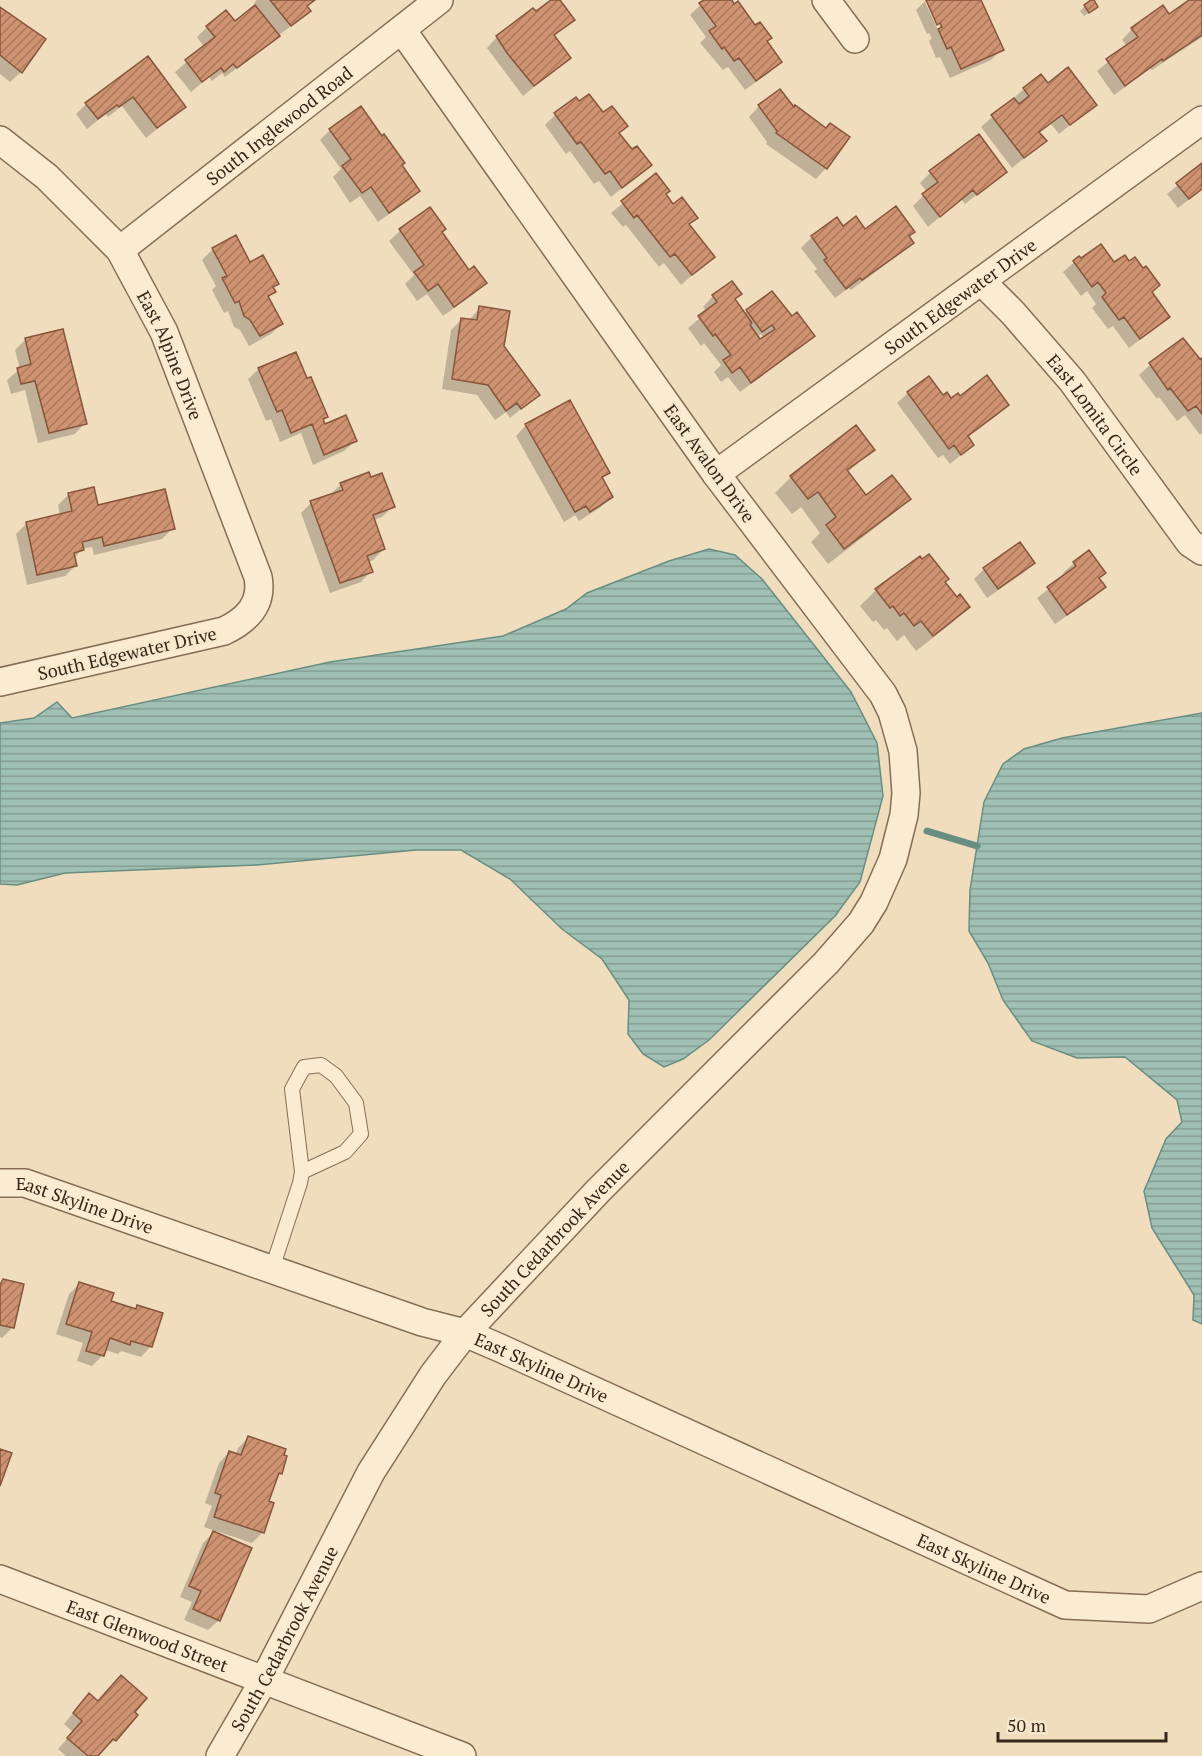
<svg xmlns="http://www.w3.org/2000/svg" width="1202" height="1756" viewBox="0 0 1202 1756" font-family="'PT Serif',serif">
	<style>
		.water { fill: url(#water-rules); stroke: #688e82; stroke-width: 1.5 }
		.shadow { fill: #0003; fill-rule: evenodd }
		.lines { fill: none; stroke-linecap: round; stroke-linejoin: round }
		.stream { stroke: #688e82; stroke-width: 7 }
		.building { fill: url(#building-hatch); stroke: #87553b; stroke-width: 1.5 }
		.lane-casing { stroke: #886d56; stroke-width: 16 }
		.street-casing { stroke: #886d56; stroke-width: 30 }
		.lane { stroke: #faebd1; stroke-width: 14 }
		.street { stroke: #faebd1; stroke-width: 27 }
		.labels { text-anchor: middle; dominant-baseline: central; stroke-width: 5; stroke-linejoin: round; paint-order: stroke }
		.street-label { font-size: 18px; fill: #36271b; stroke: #f6e8cd }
	</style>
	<defs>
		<pattern id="water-rules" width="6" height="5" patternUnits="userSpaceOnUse" patternTransform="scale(1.5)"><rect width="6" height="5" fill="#a1c0b5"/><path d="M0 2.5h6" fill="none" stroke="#849c92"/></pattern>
		<pattern id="building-hatch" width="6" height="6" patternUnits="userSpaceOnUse" patternTransform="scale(1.5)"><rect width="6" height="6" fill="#cf9372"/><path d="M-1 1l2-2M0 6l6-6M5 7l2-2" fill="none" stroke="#a9785d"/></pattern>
	</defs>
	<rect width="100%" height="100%" fill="#efddbd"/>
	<path class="water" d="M709,549L735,555L762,579L851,692L877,743L883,796L860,882L835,916L709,1040L683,1059L664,1067L643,1054L628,1034L629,1000L602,959L562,929L510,879L461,850H416L257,865L65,873L17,885L0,884V723L34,718L57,702L72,718L330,662L503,636L566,609L587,593L669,561Z
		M1202,713V1324L1193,1320L1194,1295L1152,1228L1144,1191L1166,1139L1182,1122L1177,1100L1125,1057L1077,1058L1032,1041L1003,1000L988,963L969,931L970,890L984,802L1003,764L1024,749L1062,738Z"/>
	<path class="shadow" d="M257,0H314L306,7L309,11L298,21L279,35L267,46L225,77L222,73L212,81L209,77L191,92L175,72L204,47L197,37L207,27L235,23L256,6L254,3Z
		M553,0H558L573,20L553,37L569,58L523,96L487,48L497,37Z
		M706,0H730L780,61L770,72L745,90L728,67L723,70L700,43L706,37L690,15Z
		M926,0H980L1002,49L991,60L950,78L940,57L936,58L929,41L932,38L929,33L927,34L916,10ZM925,2H929L942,31L939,32Z
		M1191,0H1202V37L1152,70L1150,69L1114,95L1097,71L1127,46L1122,40L1132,29L1168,16Z
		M1085,6L1091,11L1084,16L1080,11Z
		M0,9L21,72L10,82L0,74Z
		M148,58L184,107L146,138L122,106L108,117L106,114L87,129L76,114L86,104Z
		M1047,85L1095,105L1059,134L1051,124L1039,133L1045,141L1012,168L981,127L1024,89Z
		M759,106L794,109L825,129L848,137L826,168L816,179L766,144L767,142L749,117Z
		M555,115L618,134L631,152L650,165L611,197L599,181L594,184L570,151L566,154L545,125Z
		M330,130L400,165L418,191L408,201L378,222L360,196L350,203L333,177L341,169L320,140Z
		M1202,165V189L1178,208L1167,194Z
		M1005,172L965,204L961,199L928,227L913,206L927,192L920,183L930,173Z
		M656,176L664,194L673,206L696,218L688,225L713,257L681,285L664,263L659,267L626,225L623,227L611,213Z
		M430,209L440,232L468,272L485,283L474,294L443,316L427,294L417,301L405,284L414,275L389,241L400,231Z
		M836,219L842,228L908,237L912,243L901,253L851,290L849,288L835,298L814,271L817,269L801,248L812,237Z
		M213,249L249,264L277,284L272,288L274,292L268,298L282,323L271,334L249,346L240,330L234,327L228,311L224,313L212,290L216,286L202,260Z
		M1079,258L1114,264L1151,293L1168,317L1157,327L1129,348L1113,326L1108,329L1092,308L1096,304L1087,291L1081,296L1063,272Z
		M740,294L734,300L744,314L747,311L791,318L813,336L802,346L740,392L728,377L721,382L714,372L721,365L704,343L701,346L688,328L707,312L703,307L713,296ZM761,334L764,338L760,341L757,337Z
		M480,308L503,346L538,395L510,418L506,412L495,420L477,395L442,389L451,330L462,319L469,320Z
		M62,330L85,423L75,434L38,443L25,390L11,394L7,380L20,369L15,350L25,340Z
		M1183,340L1199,362L1202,360V433L1200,435L1185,415L1177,421L1159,397L1157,399L1139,375L1150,365Z
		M259,369L326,417L322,421L324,426L355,441L344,451L313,465L301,433L280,442L271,419L266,421L248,379Z
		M908,393L951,400L959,398L1007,405L996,416L967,437L972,445L950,464L943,455L938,458L897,403Z
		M526,425L609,472L601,480L611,497L601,507L579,521L575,515L564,522L516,436Z
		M873,449L847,473L866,497L909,499L893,514L828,564L811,542L820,533L801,507L792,514L775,493L791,477Z
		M341,484L393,506L382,517L373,520L384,549L373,560L368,562L371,571L361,582L330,593L301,513L311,503L330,495Z
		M68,495L97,506L173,528L162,539L94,555L92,547L82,549L74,559L76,565L65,576L27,585L16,534L27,523L60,515L58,505Z
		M1033,562L1023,573L987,598L974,579L984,569Z
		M1074,563L1104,573L1098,579L1104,587L1093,598L1055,624L1037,598L1065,576L1063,573Z
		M944,582L957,599L968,607L952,623L916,651L904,635L897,641L887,628L884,630L876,620L873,622L860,606L876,590Z
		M3,1281L13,1327L2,1338L0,1337V1284Z
		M79,1284L110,1302L134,1310L138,1307L151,1346L141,1357L121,1351L118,1354L105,1350L103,1355L92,1366L77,1361L83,1343L56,1334L69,1294Z
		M248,1438L280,1473L275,1478L267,1502L263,1532L252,1543L216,1531L219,1620L208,1630L184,1620L192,1602L180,1597L203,1543L215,1531L204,1527L212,1506L205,1503L219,1463L229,1452L236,1454L238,1448Z
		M79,1706L115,1740L96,1756H66L58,1749L73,1732L64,1724Z"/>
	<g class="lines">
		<path class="stream" d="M927,831L977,846"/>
	</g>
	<path class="building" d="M270,0H315L307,6L311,11L291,26Z
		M551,0H560L575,20L554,35L571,58L534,86L507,53L496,36L533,8L536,11Z
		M704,0H732L734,4L738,1L755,25L760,22L772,38L767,41L782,62L756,81L739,58L734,61L724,47L722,49L709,31L716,26L699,3Z
		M926,0H981L1004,50L961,69L951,47L947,49L938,29L942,27L940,23L937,25Z
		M1091,0H1094L1098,7L1089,13L1084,5Z
		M1189,0H1202V35L1163,61L1162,59L1125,86L1106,59L1138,37L1131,28L1163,5L1169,14Z
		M255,5L280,36L237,68L233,64L224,72L221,68L202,82L185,60L215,37L206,26L226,10L235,21Z
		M0,7L46,39L22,73L0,55Z
		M148,56L186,107L157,128L133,97L119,107L117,105L98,119L85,103Z
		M1068,67L1097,105L1070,125L1062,115L1039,132L1047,141L1024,158L991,115L1014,98L1019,104L1029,96L1023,88L1041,74L1048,83Z
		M780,89L794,107L795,105L826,128L830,123L850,137L827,169L776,133L777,131L758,105Z
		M589,94L603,112L612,106L628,126L619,133L632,149L637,146L652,165L622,188L610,171L605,174L581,142L577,144L554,113L576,97L579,101Z
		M361,106L382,136L384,134L405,163L402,165L420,191L389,213L371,187L362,193L342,166L351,159L329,129Z
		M979,134L1007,172L977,195L973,190L940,217L922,194L938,182L929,171Z
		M1202,163V189L1189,199L1176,183Z
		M656,173L670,191L666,194L673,204L682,197L698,218L689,224L715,257L692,275L675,254L670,257L637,215L634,218L621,201Z
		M896,206L915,232L909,236L914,243L862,280L860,278L846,289L824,260L827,258L811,236L837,217L843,226L856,216L865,229Z
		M430,207L446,229L442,232L469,270L474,266L487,283L454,307L438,284L428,291L414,272L424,265L399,229Z
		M236,235L250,262L263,255L279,284L273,287L276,292L268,296L283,324L260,336L250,320L244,316L239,301L235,303L222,278L227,276L212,248Z
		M1101,244L1114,262L1125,255L1129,261L1135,257L1143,268L1146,266L1160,285L1152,292L1170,317L1140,339L1124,317L1119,320L1102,297L1106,293L1098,282L1092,287L1073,261L1079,256L1081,258Z
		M732,281L742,294L735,299L752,323L750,325L760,339L775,329L772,325L762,332L746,310L772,291L792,316L797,312L815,336L751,383L740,367L732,373L723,360L731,355L715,334L713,336L698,316L717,302L712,295Z
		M479,306L510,311L504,346L540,395L521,409L517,403L506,411L488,385L452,379L461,318L477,320Z
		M63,329L87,424L49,433L35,381L21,384L17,368L31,364L25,338Z
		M1183,338L1200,359L1202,358V414L1196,406L1188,411L1170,388L1168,390L1149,363Z
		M296,352L307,378L311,377L328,417L323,419L325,424L346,415L357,441L324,455L312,424L291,433L282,410L277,412L258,368Z
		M987,375L1009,405L968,436L974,445L961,455L954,445L949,449L907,392L929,376L943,395L947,392L951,398L958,393L960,396Z
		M570,400L610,473L602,477L613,497L590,512L586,506L575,512L525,424Z
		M856,425L875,450L847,470L866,495L892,475L911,499L844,549L826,525L836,517L818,492L808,499L790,476Z
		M369,472L371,477L382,473L395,507L373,515L385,549L367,556L373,572L340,583L310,501L343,490L340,483Z
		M94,487L98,505L165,489L175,529L104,546L102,537L82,542L84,550L74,553L77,566L37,575L26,522L72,511L68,493Z
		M1020,542L1035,563L998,589L983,568Z
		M1089,550L1106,573L1099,578L1106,587L1067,615L1047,587L1076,566L1073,562Z
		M929,554L949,579L945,582L957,597L960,594L970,607L933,636L921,621L914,626L904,613L900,616L893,606L890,608L875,589L920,556L922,559Z
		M3,1279L24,1284L14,1328L0,1325V1285Z
		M79,1282L114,1293L111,1301L136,1309L137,1305L163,1313L152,1347L131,1341L130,1345L110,1338L104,1356L86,1351L92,1332L66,1324Z
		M248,1436L286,1449L284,1455L287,1456L282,1474L279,1473L269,1501L274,1503L264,1533L214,1517L221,1495L215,1493L229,1451L241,1455Z
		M0,1449L12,1453L0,1486Z
		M213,1531L252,1548L220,1621L193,1609L201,1591L189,1586Z
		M121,1675L147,1698L135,1712L138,1715L116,1741L113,1739L98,1756H88L67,1738L82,1721L73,1713L89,1693L98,1701Z"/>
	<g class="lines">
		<defs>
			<path id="lane" d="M272,1269L300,1183L302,1172L292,1089L304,1067L321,1065L336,1076L356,1103L361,1134L345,1152L302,1172"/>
			<g id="street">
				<path d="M826,0L855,39"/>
				<path id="s1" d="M0,140L47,177L120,250L164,332L258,577C263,604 247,620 224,631L0,682"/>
				<path id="s2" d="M120,250L439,0"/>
				<path id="s3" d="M981,281L1013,313L1072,381L1190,543L1202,551"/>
				<path id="s4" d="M716,474L1202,120"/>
				<path id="s5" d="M0,1183H25L422,1322L465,1333L500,1348L1065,1605L1149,1609L1202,1586"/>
				<path id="s6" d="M0,1579L462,1756"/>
				<path id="s7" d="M220,1756L264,1680L371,1472L433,1375L465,1333L598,1191L826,963L861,923L874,902L893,859L904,815L906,793L903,751L892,712L883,694L716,474L402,30"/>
			</g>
		</defs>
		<use href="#lane" class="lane-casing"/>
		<use href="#street" class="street-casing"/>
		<use href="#lane" class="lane"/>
		<use href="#street" class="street"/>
	</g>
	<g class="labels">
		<g class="street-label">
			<text stroke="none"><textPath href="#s2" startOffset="202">South Inglewood Road</textPath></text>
			<text stroke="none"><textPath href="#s4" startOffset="302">South Edgewater Drive</textPath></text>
			<text stroke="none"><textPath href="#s1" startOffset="280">East Alpine Drive</textPath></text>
			<text stroke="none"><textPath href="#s3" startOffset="176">East Lomita Circle</textPath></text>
			<text transform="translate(710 463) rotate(54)">East Avalon Drive</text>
			<text transform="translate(127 653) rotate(-13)">South Edgewater Drive</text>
			<text stroke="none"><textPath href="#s5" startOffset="88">East Skyline Drive</textPath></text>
			<text stroke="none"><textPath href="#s7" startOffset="620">South Cedarbrook Avenue</textPath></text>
			<text stroke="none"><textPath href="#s5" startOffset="574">East Skyline Drive</textPath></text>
			<text stroke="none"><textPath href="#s5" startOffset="1060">East Skyline Drive</textPath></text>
			<text stroke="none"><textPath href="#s6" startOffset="158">East Glenwood Street</textPath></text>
			<text stroke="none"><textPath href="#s7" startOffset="134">South Cedarbrook Avenue</textPath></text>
		</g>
	</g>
	<path d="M998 1732v9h168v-9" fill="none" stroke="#36271b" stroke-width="3"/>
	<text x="1007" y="1732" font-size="18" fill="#36271b" stroke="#f6e8cd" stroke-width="4.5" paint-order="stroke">50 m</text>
</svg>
